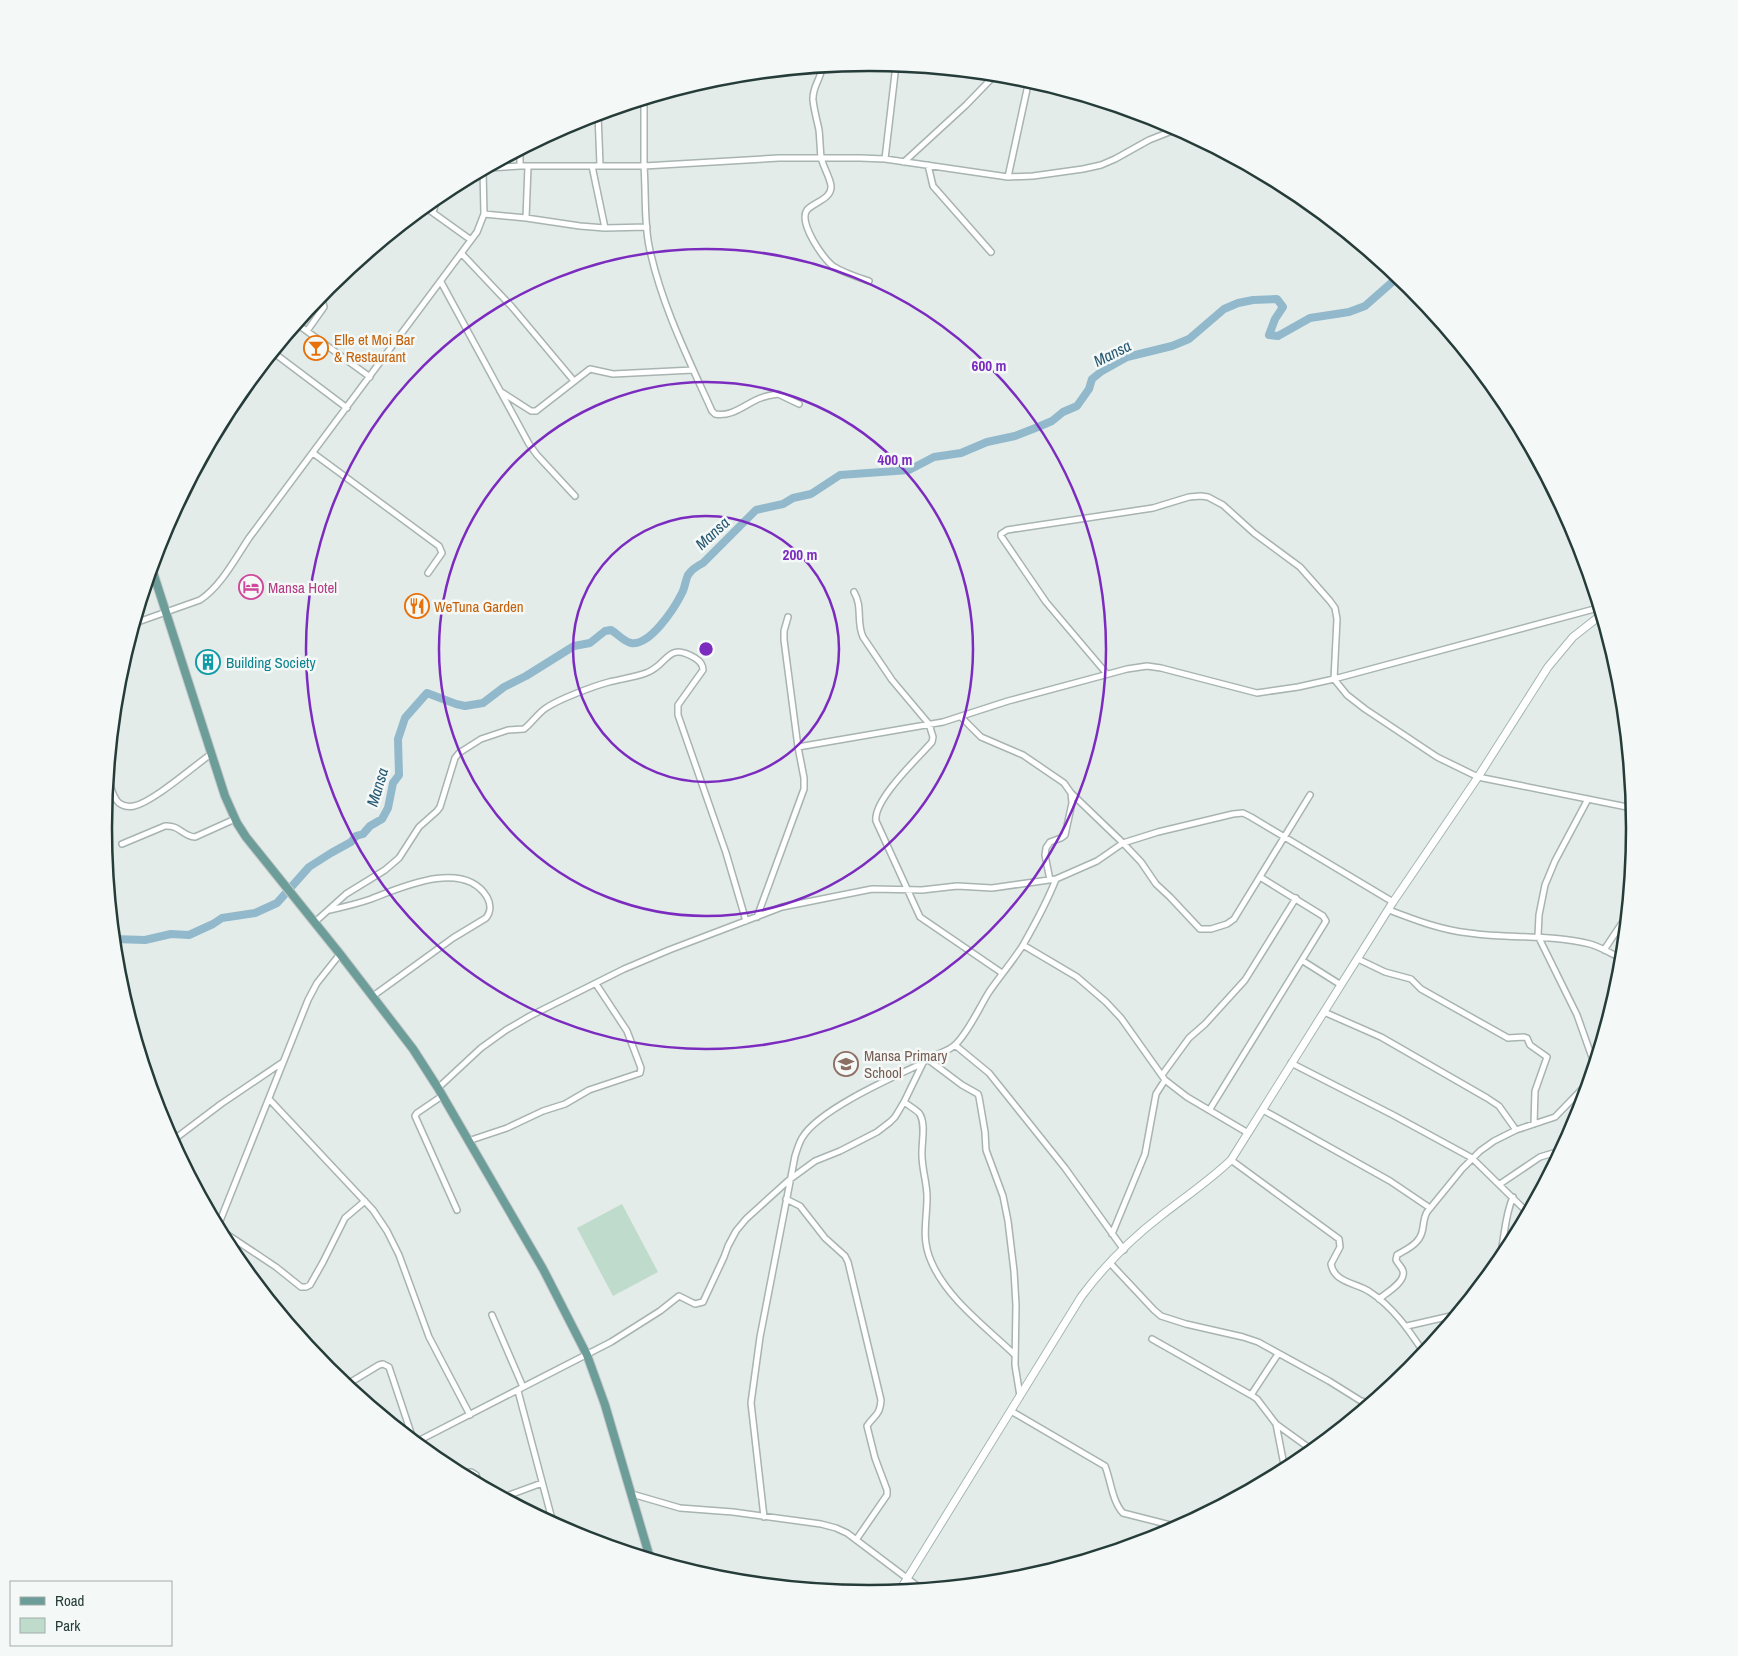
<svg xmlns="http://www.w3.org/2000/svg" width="1738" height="1656" viewBox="0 0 1738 1656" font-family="'Archivo Narrow',sans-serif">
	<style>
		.green { fill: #bfdbcb }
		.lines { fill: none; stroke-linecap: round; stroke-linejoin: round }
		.river { stroke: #91b9cb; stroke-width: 8 }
		.street-casing { stroke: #a7b4b1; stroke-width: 8 }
		.secondary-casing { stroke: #a3b6b3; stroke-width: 9 }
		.primary-casing { stroke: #c2c8c8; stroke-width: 10 }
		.street { stroke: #fff; stroke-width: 5 }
		.secondary { stroke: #fff; stroke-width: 7 }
		.primary { stroke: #6d9d98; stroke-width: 8 }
		.ring { fill: none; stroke: #7b2cbf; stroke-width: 2.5 }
		.labels { text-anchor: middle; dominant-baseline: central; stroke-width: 5; stroke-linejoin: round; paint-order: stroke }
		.food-label { font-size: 15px; fill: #c56008; stroke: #f4f9f7; text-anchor: start }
		.hotel-label { font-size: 15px; fill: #b23c85; stroke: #f4f9f7; text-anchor: start }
		.culture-label { font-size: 15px; fill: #0d838f; stroke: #f4f9f7; text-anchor: start }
		.education-label { font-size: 15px; fill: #785e54; stroke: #f4f9f7; text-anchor: start }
		.water-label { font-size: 16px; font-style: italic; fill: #255872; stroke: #f4f9f7 }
		.rim { fill: none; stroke: #253c39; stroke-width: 2.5 }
		.centre { fill: #7b2cbf; stroke: #f4f9f7; stroke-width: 2.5 }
		.ring-label { font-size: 15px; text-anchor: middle; font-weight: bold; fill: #7b2cbf; stroke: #f4f9f7; stroke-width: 5; stroke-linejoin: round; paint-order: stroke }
	</style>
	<rect width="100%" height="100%" fill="#e4ecea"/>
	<path class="green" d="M622,1204L658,1272L613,1296L577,1228Z"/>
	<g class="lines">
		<path class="river" d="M114,939L145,940L171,934L189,935L213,924L222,918L255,913L277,903L309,867L331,853L351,842L356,836L363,834L370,826L382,819L388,808L393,783L399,775L398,739L405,718L427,693L456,704L465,706L483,703L504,687L526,676L574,646L590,643L605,631L611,630C618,634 623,641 631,643C650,646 674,609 682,593C685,588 685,581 688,575C692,569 697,566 703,563L756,510L783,504L793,498L811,494L840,475L909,470L934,457L961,453L987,442L1015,436L1038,427L1052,421L1063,412L1077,406L1089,389L1092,379L1102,371L1127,357L1172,346L1189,339L1224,309L1238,303L1253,300L1277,299L1283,307L1275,319L1269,335L1278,336L1310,318L1349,312L1365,306L1398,277"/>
		<defs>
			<path id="street" d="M822,67C821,79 812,87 813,100C814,110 817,120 819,130C820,139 820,148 821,157C823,167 830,177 831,186C832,199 814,202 807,210C798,222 823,259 833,266C844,273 857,277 869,281
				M598,114L600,165
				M885,159L896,65
				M904,162L966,105L995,75
				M928,165L933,186L991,252
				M520,166V151
				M592,166L605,228
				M488,168L520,166H644V100
				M1008,177L1029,80
				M425,207L471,240
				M433,212L438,196
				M484,214L526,218L580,226L605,228L647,227
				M526,218L528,166
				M462,254L512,307L574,381
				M441,282L529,444L537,455L575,496
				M297,324L370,377
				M307,331L324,307L323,303L318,298
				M274,353L347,408
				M500,391L531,411H536L590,369L613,374L693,370
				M799,404L778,394C770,395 761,397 754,401C742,407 730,417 715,414L712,411C688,358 661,304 649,246C644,221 646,193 644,166L779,158H860L885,159L1008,177L1033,176L1083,169L1101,165L1115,159L1149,140L1177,129
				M313,453L439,546L442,553L428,573
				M854,592C863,607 856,622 863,637L892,680L929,724L933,737L932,742C918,758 873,800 876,821L920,917L1002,973
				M135,623L200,600C221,586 235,559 249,538L477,232L484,214L483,170
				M1107,674L1046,602L1001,536V534L1007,530L1153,508L1189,497L1201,496L1208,497L1223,505L1254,533L1300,567L1330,601L1335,608L1337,619L1334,679L1347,695L1365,709L1437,757L1478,777L1632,808
				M961,717L981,737L1023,755L1064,783L1071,793L1072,803L1065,835L1061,838L1050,842L1046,848L1045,855L1050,880
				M798,747L943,722L1008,701L1127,669L1147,666L1161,668L1257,693L1298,687L1334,679L1598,608
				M108,778C111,786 112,797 119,803C123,806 129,807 134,806C153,802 194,766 211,754
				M1071,793L1123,843L1141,862L1156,884L1170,897L1200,929H1211L1227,924L1234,919L1310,795
				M1588,799L1555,861L1545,885L1539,915L1538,936L1577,1015L1594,1063
				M122,844L165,826C180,825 182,836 195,837L235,819
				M330,910C343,907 357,904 371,899C402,887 464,859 487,897C491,904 491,912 486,918L453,938L373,996
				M1389,910C1415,920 1441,930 1469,933C1509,939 1551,934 1590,944C1601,947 1612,954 1622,959
				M757,917L804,789V778L798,747L784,640V631L788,617
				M315,922L346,894L385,870L399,858L419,827L437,811L440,807L455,758L459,753L481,739L508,730L524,729C532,723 537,714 546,708C559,699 594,686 609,682C621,679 635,677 646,673C669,665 666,641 695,658C700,661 703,664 703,670L678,705V715L726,853L746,921
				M1023,945L1077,977L1106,1002L1121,1018L1165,1080L1187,1097L1248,1133
				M1604,950L1626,917
				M1358,959L1385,972L1411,979L1421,989L1508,1038L1524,1037L1527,1038L1530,1045L1547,1057L1535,1091L1534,1124
				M1303,961L1341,985
				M1324,1012L1381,1037L1487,1098L1499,1106L1516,1130
				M955,1045L989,1073L1065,1168L1124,1250
				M926,1058L962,1085L978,1094L979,1097L985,1132L986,1150L1003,1196L1008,1221L1014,1271L1016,1305L1015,1365L1020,1396
				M1291,1063L1393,1115L1472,1158L1527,1212
				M1162,1075L1189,1038L1205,1024L1245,980L1296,898
				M438,1088L481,1048L506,1030L530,1016L624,969L669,950L782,907L872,889L922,890L957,886L992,888L1056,879L1097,861L1123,843L1158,832L1233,814L1243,813L1251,817L1393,902
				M442,1096L417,1113L415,1116L457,1210
				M269,1099L373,1210L387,1231L399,1255L429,1337L470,1415
				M904,1102C908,1105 915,1109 919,1113C926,1122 922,1141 922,1151C921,1167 927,1181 927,1197C927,1221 921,1238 931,1261C947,1299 986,1327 1015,1355
				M1210,1109L1326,921L1323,916L1260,877
				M1263,1110L1390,1181L1430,1208
				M172,1141L221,1104L283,1062
				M468,1141L507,1128L543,1111L565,1104L589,1090L640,1073L641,1068L627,1031L596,984
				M1231,1160L1339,1239L1340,1247L1331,1264C1334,1283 1357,1283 1370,1292C1393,1307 1409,1330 1424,1353
				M1500,1184L1540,1157L1560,1151
				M786,1199L800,1206L825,1238L845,1256L848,1262L881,1400C880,1416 874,1415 867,1426L875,1458L887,1490V1495L856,1540
				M218,1226L308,1000L317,983L340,954
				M219,1229L276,1267L301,1287H306L310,1285L323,1262L345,1218L365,1201
				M1112,1234L1145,1154L1156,1094L1165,1080
				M1499,1261C1505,1239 1504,1217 1513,1197
				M1110,1263L1154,1310L1161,1316L1186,1324L1243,1337L1258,1342L1329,1381L1361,1401L1369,1403
				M1379,1299C1386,1293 1406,1282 1403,1271C1402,1267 1398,1264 1396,1260L1397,1255C1407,1249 1419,1244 1422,1232C1424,1225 1423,1219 1427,1212L1462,1169L1480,1151L1494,1141L1516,1130L1555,1117L1587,1084
				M492,1315L523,1387
				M1407,1326L1455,1315
				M1152,1339L1251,1395
				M1278,1354L1251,1395L1257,1399L1276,1424L1312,1450
				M346,1385L379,1365L383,1364L389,1367L413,1439
				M518,1391L553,1523
				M1011,1411L1105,1466C1111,1481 1112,1501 1123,1513L1178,1527
				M1276,1424L1285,1470
				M416,1442L611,1342L660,1311L679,1296L695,1304L703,1302L724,1257L728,1246L736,1231L746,1219L789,1180L815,1161L840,1151L877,1132L890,1122L895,1117L904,1102L923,1063C931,1053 947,1054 956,1044C969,1031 979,1008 989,992C1000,976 1013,961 1023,945C1035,924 1047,902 1056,879
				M462,1474L471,1472L476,1475L479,1484
				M632,1494L680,1508L733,1512L821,1524L836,1528L847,1533L920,1588
				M504,1497L542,1483
				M764,1517L751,1403L760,1337L795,1156C797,1150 799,1143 802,1138C818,1110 893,1077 923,1063"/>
			<path id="secondary" d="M900,1590L1081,1297C1104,1266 1132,1238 1162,1215C1185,1197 1209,1181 1231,1160L1393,902L1478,777L1548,667L1573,637L1601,615"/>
			<path id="primary" d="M152,569L225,796L237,823L246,837L340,954L413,1049L438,1088L543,1269L587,1355L605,1405L650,1558"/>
		</defs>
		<use href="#street" class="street-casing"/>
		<use href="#secondary" class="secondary-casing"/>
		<use href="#primary" class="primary-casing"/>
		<use href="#street" class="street"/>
		<use href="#secondary" class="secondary"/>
		<use href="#primary" class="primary"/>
	</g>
	<g class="ring">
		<circle cx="706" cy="649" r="133"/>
		<circle cx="706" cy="649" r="267"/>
		<circle cx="706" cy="649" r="400"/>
	</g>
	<defs>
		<symbol id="bar-ring" viewBox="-11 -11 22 22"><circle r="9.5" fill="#f4f9f7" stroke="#e8710a" stroke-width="1.5"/><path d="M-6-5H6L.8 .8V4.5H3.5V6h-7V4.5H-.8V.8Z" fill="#e8710a"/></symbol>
		<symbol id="hotel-ring" viewBox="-11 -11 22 22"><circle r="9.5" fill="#f4f9f7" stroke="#d1479c" stroke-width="1.5"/><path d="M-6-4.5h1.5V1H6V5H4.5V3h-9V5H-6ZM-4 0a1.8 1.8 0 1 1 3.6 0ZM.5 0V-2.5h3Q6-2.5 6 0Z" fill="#d1479c"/></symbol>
		<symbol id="restaurant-ring" viewBox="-11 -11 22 22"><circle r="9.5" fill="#f4f9f7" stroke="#e8710a" stroke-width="1.5"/><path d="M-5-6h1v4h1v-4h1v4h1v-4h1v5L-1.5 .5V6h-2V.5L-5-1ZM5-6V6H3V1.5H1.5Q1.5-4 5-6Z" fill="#e8710a"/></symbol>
		<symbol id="building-ring" viewBox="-11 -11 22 22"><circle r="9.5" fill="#f4f9f7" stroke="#0f9aa8" stroke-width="1.5"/><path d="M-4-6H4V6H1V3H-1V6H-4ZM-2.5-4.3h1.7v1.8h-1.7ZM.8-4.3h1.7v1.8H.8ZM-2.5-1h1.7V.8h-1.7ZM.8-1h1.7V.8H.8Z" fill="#0f9aa8"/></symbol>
		<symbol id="school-ring" viewBox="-11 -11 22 22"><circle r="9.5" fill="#f4f9f7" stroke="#8d6e63" stroke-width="1.5"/><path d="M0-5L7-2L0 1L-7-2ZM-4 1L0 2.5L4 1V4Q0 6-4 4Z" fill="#8d6e63"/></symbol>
	</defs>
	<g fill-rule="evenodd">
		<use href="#bar-ring" x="302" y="334" width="28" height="28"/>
		<use href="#hotel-ring" x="237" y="573" width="28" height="28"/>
		<use href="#restaurant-ring" x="403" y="592" width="28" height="28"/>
		<use href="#building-ring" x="194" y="648" width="28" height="28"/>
		<use href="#school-ring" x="832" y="1050" width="28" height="28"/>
	</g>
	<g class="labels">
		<g class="food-label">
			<text x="334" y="339">Elle et Moi Bar<tspan x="334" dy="17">&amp; Restaurant</tspan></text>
			<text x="434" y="606">WeTuna Garden</text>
		</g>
		<g class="hotel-label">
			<text x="268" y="587">Mansa Hotel</text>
		</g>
		<g class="culture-label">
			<text x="226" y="662">Building Society</text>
		</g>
		<g class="education-label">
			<text x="864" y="1055">Mansa Primary<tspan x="864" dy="17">School</tspan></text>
		</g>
		<g class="water-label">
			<text transform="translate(1112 353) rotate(-27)">Mansa</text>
			<text transform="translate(712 533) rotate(-43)">Mansa</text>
			<text transform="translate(377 787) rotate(-73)">Mansa</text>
		</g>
	</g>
	<path d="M0 0H1738V1656H0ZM112 828a757 757 0 1 1 1514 0a757 757 0 1 1-1514 0Z" fill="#f4f9f7" fill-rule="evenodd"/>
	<path class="rim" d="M112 828a757 757 0 1 1 1514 0a757 757 0 1 1-1514 0Z"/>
	<circle cx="706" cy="649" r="8" class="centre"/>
	<g class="ring-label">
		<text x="989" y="371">600 m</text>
		<text x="895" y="465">400 m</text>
		<text x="800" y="560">200 m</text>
	</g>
	<rect x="10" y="1581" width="162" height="65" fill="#f4f9f7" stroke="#a1adab"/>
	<rect x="20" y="1597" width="25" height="8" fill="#6d9d98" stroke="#a1adab"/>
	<text x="55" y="1606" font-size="15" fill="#253c39">Road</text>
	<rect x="20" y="1618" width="25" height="15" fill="#bfdbcb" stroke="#a1adab"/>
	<text x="55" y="1631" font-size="15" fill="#253c39">Park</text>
</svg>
